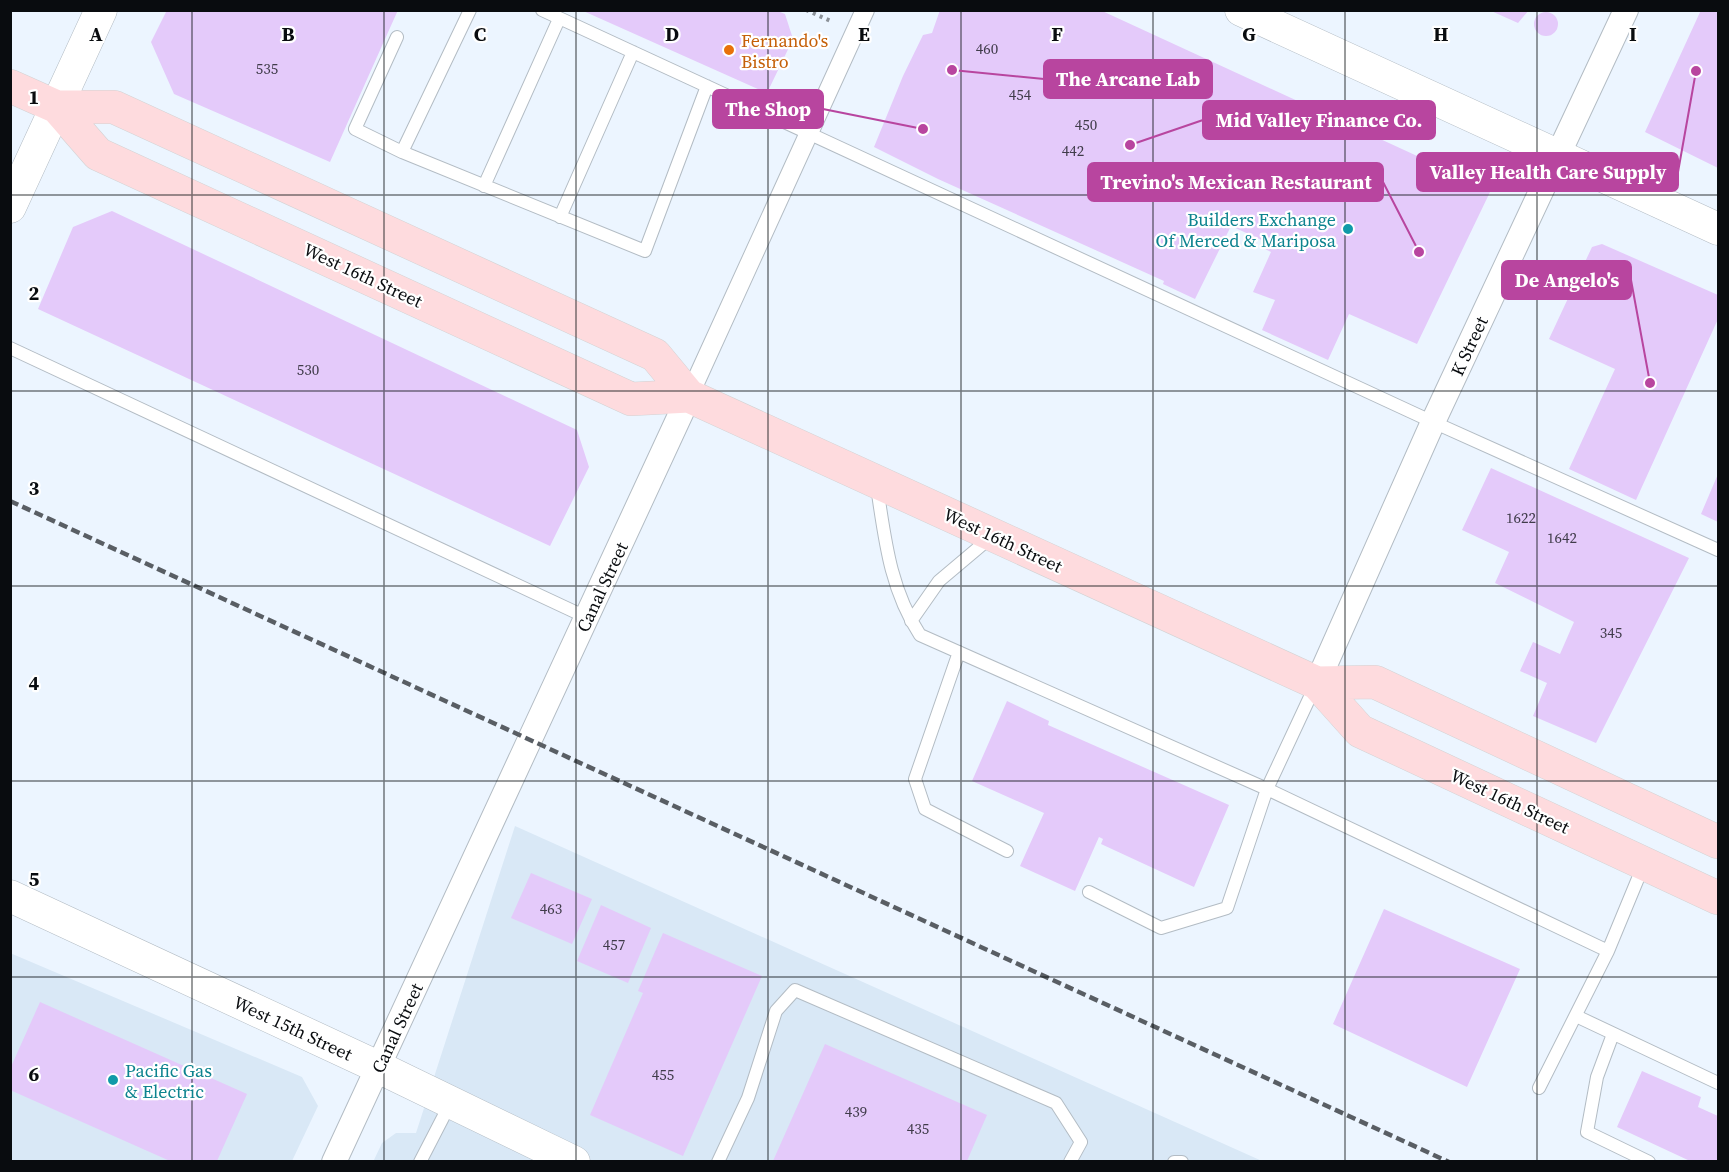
<svg xmlns="http://www.w3.org/2000/svg" width="1729" height="1172" viewBox="0 0 1729 1172" font-family="'Source Serif 4',serif">
	<style>
		.built { fill: #d9e8f6 }
		.building { fill: #e4cafa }
		.lines { fill: none; stroke-linecap: round; stroke-linejoin: round }
		.service-casing { stroke: #b3bcc4; stroke-width: 14 }
		.pedestrian-casing { stroke: #b3bcc4; stroke-width: 20 }
		.minor-casing { stroke: #b3bcc4; stroke-width: 26 }
		.tertiary-casing { stroke: #b3bcc4; stroke-width: 33 }
		.primary-casing { stroke: #d3d3d4; stroke-width: 34 }
		.path { stroke: #8b9198; stroke-width: 4; stroke-dasharray: 3 4.5; stroke-linecap: butt }
		.service { stroke: #fff; stroke-width: 12 }
		.pedestrian { stroke: #fff; stroke-width: 18 }
		.minor { stroke: #fff; stroke-width: 24 }
		.tertiary { stroke: #fff; stroke-width: 32 }
		.primary { stroke: #fedbde; stroke-width: 33 }
		.rail { stroke: #595e64; stroke-width: 4.5; stroke-dasharray: 9 4.5; stroke-linecap: butt }
		.grid { fill: none; stroke: #090c0f; stroke-width: 1.5; stroke-opacity: 0.55 }
		.food-dot { fill: #e8710a; stroke: #fff; stroke-width: 2 }
		.culture-dot { fill: #0f9aa8; stroke: #fff; stroke-width: 2 }
		.labels { text-anchor: middle; dominant-baseline: central; stroke-width: 4.5; stroke-linejoin: round; paint-order: stroke }
		.number-label { font-size: 15px; fill: #403c4a }
		.food-label { font-size: 18px; fill: #c56008; stroke: #fff; text-anchor: start }
		.culture-label { font-size: 18px; fill: #0d838f; stroke: #fff; text-anchor: end }
		.street-label { font-size: 18px; fill: #090c0f; stroke: #fff }
		.grid-label { font-size: 20px; text-anchor: middle; font-weight: bold; fill: #090c0f; stroke: #fff; stroke-width: 4.5; stroke-linejoin: round; paint-order: stroke }
		.leader { fill: none; stroke: #b8459f; stroke-width: 2 }
		.callout-dot { fill: #b8459f; stroke: #fff; stroke-width: 2 }
		.callout { fill: #b8459f; stroke: #b8459f; stroke-width: 2 }
		.callout-label { font-size: 20px; text-anchor: middle; font-weight: bold; fill: #fff }
	</style>
	<rect width="100%" height="100%" fill="#ecf5ff"/>
	<path class="built" d="M515,826L1262,1161L373,1162L382,1143L396,1133H416Z
		M10,953L302,1077L318,1106L292,1161H11Z"/>
	<path class="building" d="M167,10H398L330,162L174,94L151,42Z
		M581,10H775L785,14L793,39L767,93Z
		M940,10H1100L1491,190L1417,344L1349,314L1328,360L1262,330L1275,300L1253,292L1271,252L1263,248L1266,242L1231,226L1195,299L1163,284L1164,281L938,179L874,147L903,76L923,35L932,33Z
		M1489,10H1529L1518,23Z
		M1701,10H1718V168L1645,132Z
		M1534 24a12 12 0 1 1 24 0a12 12 0 1 1-24 0Z
		M112,211L577,430L589,467L550,546L38,309L73,227Z
		M1602,244L1718,295V319L1636,500L1569,469L1615,369L1549,339L1592,247Z
		M1491,468L1689,558L1596,743L1533,716L1547,683L1520,671L1533,642L1560,654L1574,622L1495,583L1509,552L1462,530Z
		M1718,474V522L1701,514Z
		M1007,701L1049,721L1048,725L1229,805L1194,887L1101,844L1103,839L1099,837L1075,891L1020,866L1044,813L972,781Z
		M531,873L592,899L572,944L511,918Z
		M601,905L651,928L628,983L577,961Z
		M1384,909L1520,969L1467,1087L1333,1024Z
		M663,933L762,976L683,1156L590,1115L643,993L638,991Z
		M40,1002L247,1094L217,1161H170L10,1090V1069Z
		M825,1044L987,1115L967,1161H773Z
		M1642,1071L1701,1097L1698,1107L1718,1116V1161H1690L1617,1127Z"/>
	<g class="lines">
		<defs>
			<path id="service" d="M470,10L402,152L645,251L707,86
				M542,10L1433,422L1718,550
				M397,37L355,129L402,152
				M484,186L559,19
				M560,217L633,52
				M10,348L588,618
				M877,487C885,540 890,589 920,635L1267,789L1608,951L1539,1088
				M911,621L939,581L990,538
				M959,652L915,779L925,809L1007,851
				M1089,892L1161,928L1227,908L1267,789L1316,684
				M1608,951L1644,864
				M1576,1016L1718,1083
				M1613,1034L1597,1077L1587,1132L1649,1162
				M420,1162L451,1102
				M718,1162L748,1098L776,1011L795,990L1056,1103L1081,1142L1070,1162
				M1174,1162H1182"/>
			<path id="pedestrian" d="M689,396L865,10"/>
			<path id="minor" d="M1317,683L1433,422L1626,10
				M334,1162L689,396"/>
			<path id="tertiary" d="M1241,10L1718,229
				M10,207L101,10
				M10,896L378,1067L574,1162"/>
			<path id="primary" d="M10,86L57,107L98,154L631,399L689,396
				M57,107H114L655,355L689,396L1317,683L1360,731L1718,898
				M1317,683L1375,682L1718,842"/>
		</defs>
		<use href="#service" class="service-casing"/>
		<use href="#pedestrian" class="pedestrian-casing"/>
		<use href="#minor" class="minor-casing"/>
		<use href="#tertiary" class="tertiary-casing"/>
		<use href="#primary" class="primary-casing"/>
		<path class="path" d="M806,10L833,22"/>
		<use href="#service" class="service"/>
		<use href="#pedestrian" class="pedestrian"/>
		<use href="#minor" class="minor"/>
		<use href="#tertiary" class="tertiary"/>
		<use href="#primary" class="primary"/>
		<path class="rail" d="M10,501L1449,1162"/>
	</g>
	<path class="grid" d="M192,10V1162M384,10V1162M576,10V1162M768,10V1162M961,10V1162M1153,10V1162M1345,10V1162M1537,10V1162M10,195H1718M10,391H1718M10,586H1718M10,781H1718M10,977H1718"/>
	<circle class="food-dot" cx="729" cy="50" r="6"/>
	<g class="culture-dot">
		<circle cx="1348" cy="229" r="6"/>
		<circle cx="113" cy="1080" r="6"/>
	</g>
	<g class="labels">
		<g class="number-label">
			<text x="987" y="48">460</text>
			<text x="267" y="68">535</text>
			<text x="1020" y="94">454</text>
			<text x="1086" y="124">450</text>
			<text x="1073" y="150">442</text>
			<text x="308" y="369">530</text>
			<text x="1521" y="517">1622</text>
			<text x="1562" y="537">1642</text>
			<text x="1611" y="632">345</text>
			<text x="551" y="908">463</text>
			<text x="614" y="944">457</text>
			<text x="663" y="1074">455</text>
			<text x="856" y="1111">439</text>
			<text x="918" y="1128">435</text>
		</g>
		<g class="food-label">
			<text x="741" y="40">Fernando's<tspan x="741" dy="21">Bistro</tspan></text>
		</g>
		<g class="culture-label">
			<text x="1336" y="219">Builders Exchange<tspan x="1336" dy="21">Of Merced &amp; Mariposa</tspan></text>
			<text x="125" y="1070" text-anchor="start">Pacific Gas<tspan x="125" dy="21">&amp; Electric</tspan></text>
		</g>
		<g class="street-label">
			<text transform="translate(363 275) rotate(25)">West 16th Street</text>
			<text transform="translate(1469 346) rotate(-65)">K Street</text>
			<text transform="translate(1003 540) rotate(25)">West 16th Street</text>
			<text transform="translate(602 587) rotate(-65)">Canal Street</text>
			<text transform="translate(1510 801) rotate(25)">West 16th Street</text>
			<text transform="translate(293 1028) rotate(25)">West 15th Street</text>
			<text transform="translate(397 1028) rotate(-65)">Canal Street</text>
		</g>
	</g>
	<g class="grid-label">
		<text x="96" y="41">A</text>
		<text x="288" y="41">B</text>
		<text x="480" y="41">C</text>
		<text x="672" y="41">D</text>
		<text x="864" y="41">E</text>
		<text x="1057" y="41">F</text>
		<text x="1249" y="41">G</text>
		<text x="1441" y="41">H</text>
		<text x="1633" y="41">I</text>
		<text x="34" y="104">1</text>
		<text x="34" y="300">2</text>
		<text x="34" y="495">3</text>
		<text x="34" y="690">4</text>
		<text x="34" y="886">5</text>
		<text x="34" y="1081">6</text>
	</g>
	<path class="leader" d="M952 70L1044 79M923 129L823 109M1130 145L1203 120M1696 71L1678 172M1419 252L1383 182M1650 383L1631 280"/>
	<g class="callout-dot">
		<circle cx="952" cy="70" r="6"/>
		<circle cx="923" cy="129" r="6"/>
		<circle cx="1130" cy="145" r="6"/>
		<circle cx="1696" cy="71" r="6"/>
		<circle cx="1419" cy="252" r="6"/>
		<circle cx="1650" cy="383" r="6"/>
	</g>
	<g class="callout">
		<rect x="1044" y="60" width="168" height="38" rx="6"/>
		<rect x="713" y="90" width="110" height="38" rx="6"/>
		<rect x="1203" y="101" width="232" height="38" rx="6"/>
		<rect x="1417" y="153" width="261" height="38" rx="6"/>
		<rect x="1088" y="163" width="295" height="38" rx="6"/>
		<rect x="1502" y="261" width="129" height="38" rx="6"/>
	</g>
	<g class="callout-label">
		<text x="1128" y="86">The Arcane Lab</text>
		<text x="768" y="116">The Shop</text>
		<text x="1319" y="127">Mid Valley Finance Co.</text>
		<text x="1548" y="179">Valley Health Care Supply</text>
		<text x="1236" y="189">Trevino's Mexican Restaurant</text>
		<text x="1567" y="287">De Angelo's</text>
	</g>
	<rect width="1729" height="1172" fill="none" stroke="#090c0f" stroke-width="24"/>
</svg>
